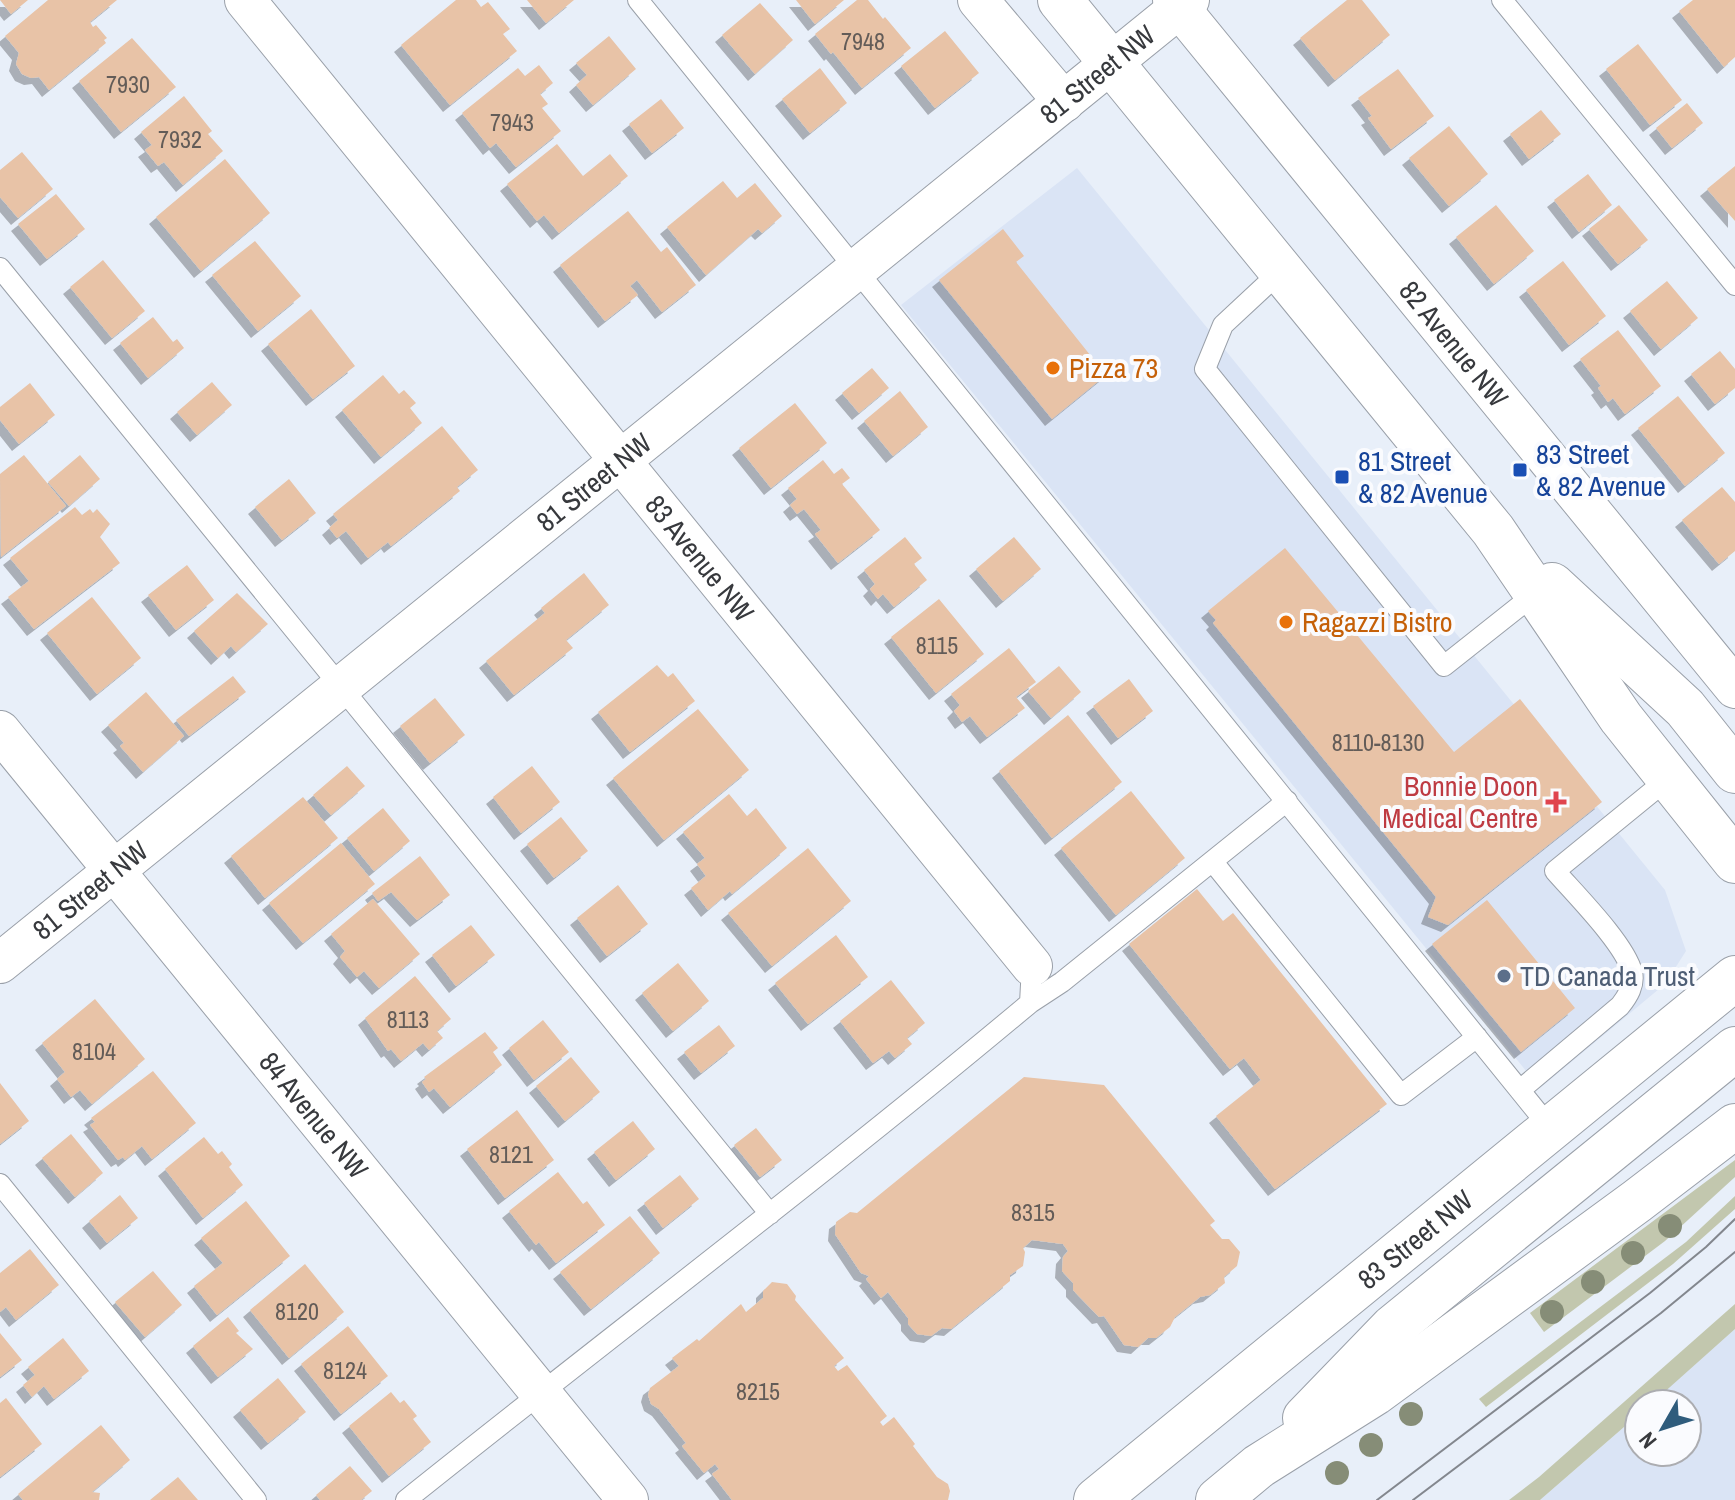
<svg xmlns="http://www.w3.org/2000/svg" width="1735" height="1500" viewBox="0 0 1735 1500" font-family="'Archivo Narrow',sans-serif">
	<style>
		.built { fill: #dae4f5 }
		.green { fill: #c2c7ae }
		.building { fill: #e8c3a7; filter: url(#shadow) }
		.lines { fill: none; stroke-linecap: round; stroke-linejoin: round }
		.service-casing { stroke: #9aa0a9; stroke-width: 22 }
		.minor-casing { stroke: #9aa0a9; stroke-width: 42 }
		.secondary-casing { stroke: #9aa0a9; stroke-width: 46 }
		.service { stroke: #fff; stroke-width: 20 }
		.minor { stroke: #fff; stroke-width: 40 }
		.secondary { stroke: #fff; stroke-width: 44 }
		.tram { stroke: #83878e; stroke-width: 2 }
		.tree { fill: #868d77 }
		.food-dot { fill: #e8710a; stroke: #fafbfe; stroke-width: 3 }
		.transit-dot { fill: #1a4fb4; stroke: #fafbfe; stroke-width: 3 }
		.health-dot { fill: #e0444e; stroke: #fafbfe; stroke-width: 3 }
		.service-dot { fill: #5c6f8a; stroke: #fafbfe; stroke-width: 3 }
		.labels { text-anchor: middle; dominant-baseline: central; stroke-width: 8; stroke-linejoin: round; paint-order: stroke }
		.number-label { font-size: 24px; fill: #635c58 }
		.street-label { font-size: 28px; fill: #37393d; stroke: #fafbfe }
		.food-label { font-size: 28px; fill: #c56008; stroke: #fafbfe; text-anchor: start }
		.transit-label { font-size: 28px; fill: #164399; stroke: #fafbfe; text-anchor: start }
		.health-label { font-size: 28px; fill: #be3a42; stroke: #fafbfe; text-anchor: end }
		.service-label { font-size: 28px; fill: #4e5e75; stroke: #fafbfe; text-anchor: start }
	</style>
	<defs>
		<filter id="shadow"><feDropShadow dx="-7" dy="7" stdDeviation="0" flood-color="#0004"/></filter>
	</defs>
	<rect width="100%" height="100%" fill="#e8eff9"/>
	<path class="built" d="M1077,168L1665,890L1686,951L1665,984L1540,1088L901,305Z
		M1735,1329V1500H1540L1639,1414V1452H1687V1404H1650Z"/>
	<path class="green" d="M1735,1160V1177L1665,1241L1544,1332L1530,1313Z
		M1735,1196V1209L1673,1264L1486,1407L1479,1399L1686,1242Z
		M1735,1304V1329L1651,1404H1639V1414L1540,1500H1509L1539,1477Z"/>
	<path class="building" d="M0,0H28L11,14Z
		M48,0H117L90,22L93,27L96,25L107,38L104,40L106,43L49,90L39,77L31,78L22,74L16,64L19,53L5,36Z
		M456,0H476L481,7L488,2L510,29L503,34L517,51L450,105L401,45Z
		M527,0H574L546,23Z
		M796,0H844L815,24Z
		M857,0H868L883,19L885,17L911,48L862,88L833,52L831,54L815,34Z
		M1347,0H1362L1390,35L1335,80L1300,38Z
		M1693,0H1735V57L1724,67L1679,11Z
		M760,3L793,40L755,74L722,35Z
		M945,31L979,73L935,108L901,66Z
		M609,36L636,69L593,105L576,85L587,75L576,63Z
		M132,38L176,87L121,132L79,81Z
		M1638,44L1682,100L1650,125L1606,69Z
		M539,65L553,83L540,94L548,104L542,108L561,131L516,167L496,143L490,148L462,113L518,68L525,76Z
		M820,68L847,103L810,133L782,99Z
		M1398,69L1434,116L1391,149L1368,118L1372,116L1358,98Z
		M184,96L212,131L208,134L223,151L183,185L164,162L158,166L145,150L152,145L141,132Z
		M661,99L684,128L652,153L629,124Z
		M1687,103L1703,123L1672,148L1656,128Z
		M1541,110L1561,134L1529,159L1510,134Z
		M1449,126L1488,174L1449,206L1409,158Z
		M557,144L583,176L610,154L628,176L559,233L544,215L537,221L507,184Z
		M22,152L53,189L18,218L0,197V170Z
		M225,159L270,213L201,271L156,217Z
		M1735,166V221L1707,189Z
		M1588,174L1612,205L1579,232L1554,200Z
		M723,181L737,198L755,183L782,216L762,233L758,229L706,275L667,227Z
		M56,194L85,229L47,259L18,224Z
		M1496,205L1534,251L1494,284L1456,237Z
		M1619,205L1648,240L1618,264L1589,229Z
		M628,211L661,252L667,247L696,285L662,312L637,280L630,286L638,295L605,321L560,265Z
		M1003,229L1024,256L1016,262L1106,375L1052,419L939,280Z
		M255,241L301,296L258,331L212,275Z
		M103,260L145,311L112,338L70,287Z
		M1563,261L1606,316L1569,345L1526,290Z
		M1667,281L1698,318L1661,349L1630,311Z
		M311,309L355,366L313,399L268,344Z
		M153,317L173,342L177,339L184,348L148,378L120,343Z
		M1618,330L1661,386L1625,414L1613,398L1608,402L1598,388L1601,386L1580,359Z
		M1720,351L1735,369V388L1715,404L1691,374Z
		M872,368L889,388L859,413L842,393Z
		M383,375L399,394L404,390L416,403L410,408L422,423L381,457L342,410Z
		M212,382L232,405L197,435L177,412Z
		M30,383L55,415L19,444L0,420V407Z
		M900,391L928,427L893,456L864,421Z
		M1678,396L1725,453L1685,486L1638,428Z
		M795,403L827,443L771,488L739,448Z
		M442,426L478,470L457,487L460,491L391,546L388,542L368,558L346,531L337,538L329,528L338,520L333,514Z
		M24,455L66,506L1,557L0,474Z
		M80,455L100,479L69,506L48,482Z
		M823,460L834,474L842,468L850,478L842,484L880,530L838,563L815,534L821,530L804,509L797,514L790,505L797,499L788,488Z
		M289,479L316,513L282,540L255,507Z
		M1722,487L1735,502V551L1719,564L1682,520Z
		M75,507L82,515L90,509L93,513L97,509L110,524L100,537L120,563L34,629L8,597L29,581L10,558Z
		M905,537L922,558L914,564L927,580L894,607L883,594L878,599L870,589L875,584L864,570Z
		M1014,537L1041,569L1003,601L976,569Z
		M1285,548L1454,752L1520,699L1602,802L1448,925L1428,917L1436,897L1213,623L1216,620L1208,611Z
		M187,565L214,600L176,630L148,595Z
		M584,573L609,605L566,640L573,648L514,695L486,661L545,613L541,608Z
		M237,593L268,624L236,652L231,646L218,658L194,631Z
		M92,597L141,658L97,694L47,633Z
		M939,599L984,654L936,693L891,637Z
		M1009,648L1036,682L1016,697L1025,708L987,737L970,716L962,722L954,711L960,705L951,694Z
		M657,665L668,677L673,673L695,701L630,752L598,712Z
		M1059,666L1081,692L1051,718L1028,691Z
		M233,676L246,692L189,736L176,720Z
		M1129,679L1153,711L1118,738L1093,706Z
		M146,692L184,736L143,772L120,746L124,743L108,725Z
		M435,698L465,735L430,763L400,726Z
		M698,709L749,770L664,840L613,778Z
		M1068,715L1122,782L1052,838L999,771Z
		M347,766L365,786L331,815L313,795Z
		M532,766L560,802L521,833L493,797Z
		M1131,791L1185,858L1116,915L1061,848Z
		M729,794L747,816L756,808L787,848L732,894L730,891L708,910L691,888L706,876L697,864L705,858L683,832Z
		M303,797L338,838L265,898L231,856Z
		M383,808L410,841L374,871L347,838Z
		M561,817L588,851L554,878L527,844Z
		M341,843L375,884L303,943L269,903Z
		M808,848L851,901L772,966L728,913Z
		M420,856L450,895L417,920L391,892L378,901L372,893Z
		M618,885L648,924L607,956L577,918Z
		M1197,889L1223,921L1233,913L1387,1104L1275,1189L1216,1116L1261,1080L1244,1058L1230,1069L1129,944Z
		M373,899L420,954L379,988L364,971L357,977L340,957L345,951L331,934Z
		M1487,900L1575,1008L1521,1052L1432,944Z
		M471,925L495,955L456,986L432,955Z
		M836,935L868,977L808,1024L775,983Z
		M678,963L709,1001L673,1031L642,993Z
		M415,976L451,1019L437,1031L443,1038L429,1050L423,1043L401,1061L391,1049L388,1051L365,1018Z
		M891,980L925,1023L907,1038L912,1044L895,1058L889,1051L873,1063L840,1021Z
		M95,999L145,1059L92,1104L80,1090L71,1097L57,1079L65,1072L42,1043Z
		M543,1020L569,1052L534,1080L509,1048Z
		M719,1025L735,1046L701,1073L684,1052Z
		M485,1032L498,1048L493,1052L502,1065L450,1107L434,1088L429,1092L422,1082L426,1079L424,1077Z
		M571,1057L600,1092L565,1121L536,1086Z
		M153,1071L196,1123L152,1159L142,1146L125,1160L123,1157L118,1160L90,1125L95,1122L91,1118Z
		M1024,1077L1104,1085L1215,1221L1210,1225L1222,1239H1229L1240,1252L1237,1266L1224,1277L1225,1283L1210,1295L1200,1297L1175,1317L1170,1327L1156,1338H1148L1138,1347L1124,1345L1104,1316L1099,1317L1073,1290V1283L1062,1271L1063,1257L1068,1251L1063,1244L1032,1240L1023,1248L1025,1252L1023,1266L1010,1275V1281L951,1329L942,1328L931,1336L917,1334L908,1324V1318L888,1292L881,1298L866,1279L869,1276L861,1273L835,1234L836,1222L850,1212L857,1213Z
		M0,1083L29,1121L0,1144Z
		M517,1110L554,1160L505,1198L467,1149Z
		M633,1121L655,1149L616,1180L594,1152Z
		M756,1128L782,1160L760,1177L734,1145Z
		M71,1134L103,1173L75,1197L42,1158Z
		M204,1137L218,1154L222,1151L232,1164L229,1167L243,1185L203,1218L165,1169Z
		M558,1172L583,1204L587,1201L605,1225L556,1263L539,1242L536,1245L509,1211Z
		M680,1175L699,1199L663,1228L644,1203Z
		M120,1195L138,1218L107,1243L89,1221Z
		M246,1201L290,1256L217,1315L194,1286L223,1263L201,1238Z
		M630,1216L660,1253L591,1309L560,1272Z
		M30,1249L59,1285L16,1320L6,1307L0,1312V1273Z
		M305,1264L344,1312L289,1358L250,1310Z
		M153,1271L182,1305L145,1337L115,1302Z
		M772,1282L787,1284L796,1296L795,1300L844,1358L834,1366L838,1371L847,1365L887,1416L880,1422L883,1426L894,1417L915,1444L913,1446L937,1477L948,1484L950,1491L948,1500H732L712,1474L719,1469L715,1464L704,1473L682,1446L686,1443L659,1409L651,1404L648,1395L650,1388L679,1366L672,1358L697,1339L699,1341L741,1304L746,1312L763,1298V1291Z
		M228,1317L239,1331L236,1333L253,1349L218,1377L193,1346Z
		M348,1326L388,1376L341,1414L301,1364Z
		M0,1333L22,1360L0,1377Z
		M63,1338L89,1371L54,1399L44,1386L32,1397L23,1385L35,1375L28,1367Z
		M278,1378L306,1412L268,1443L240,1410Z
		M391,1392L400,1403L404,1400L417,1416L413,1419L431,1442L389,1476L349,1426Z
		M6,1398L42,1444L0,1477V1403Z
		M101,1425L130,1460L92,1492L100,1493L99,1500H23L18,1494Z
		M350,1466L372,1491L361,1500H320L316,1495Z
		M178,1477L198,1500H150Z"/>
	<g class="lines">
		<defs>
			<path id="service" d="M638,0L1551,1129
				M1502,0L1735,285
				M0,268L770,1214
				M1281,271L1223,325L1205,369L1444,666L1536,593
				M1213,862L1401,1095L1477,1037
				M1030,1003L1062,982L1287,801
				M1520,1090L1620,1006C1628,996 1635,985 1632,972C1625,944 1575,894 1555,871L1669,778
				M0,1184L256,1500
				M406,1500C613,1334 826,1174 1030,1003L1032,966"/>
			<g id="minor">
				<path id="s1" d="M245,0L1032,966"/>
				<path d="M978,0L1064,102"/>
				<path id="s2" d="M1173,0L1735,688"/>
				<path id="s3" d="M0,731L628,1500"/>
				<path id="s4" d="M0,963L1189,0"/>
			</g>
			<g id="secondary">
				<path d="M1060,0L1493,530L1621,718L1735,861"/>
				<path d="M1552,585L1685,708L1735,771"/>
				<path d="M1305,1418L1393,1327L1735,1049"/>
				<path id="s5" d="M1096,1500L1735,978"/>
				<path d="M1218,1500L1259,1466L1375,1393L1637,1201L1735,1126"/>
			</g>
		</defs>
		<use href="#service" class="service-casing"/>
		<use href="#minor" class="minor-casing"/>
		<use href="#secondary" class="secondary-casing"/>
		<use href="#service" class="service"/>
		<use href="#minor" class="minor"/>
		<use href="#secondary" class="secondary"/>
		<path class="tram" d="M1377,1500L1650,1293L1706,1247L1735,1219
			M1413,1500L1661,1313L1735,1252"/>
	</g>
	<g class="tree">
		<circle cx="1670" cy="1226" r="12"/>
		<circle cx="1633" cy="1253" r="12"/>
		<circle cx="1593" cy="1282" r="12"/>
		<circle cx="1552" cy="1312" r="12"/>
		<circle cx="1411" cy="1414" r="12"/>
		<circle cx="1371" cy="1445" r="12"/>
		<circle cx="1337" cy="1473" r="12"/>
	</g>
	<g class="food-dot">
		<circle cx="1053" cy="368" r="8"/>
		<circle cx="1286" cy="622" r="8"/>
	</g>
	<g class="transit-dot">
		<rect x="1512" y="462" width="16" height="16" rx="4"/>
		<rect x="1334" y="469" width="16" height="16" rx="4"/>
	</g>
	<path class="health-dot" d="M1552 790h8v8h8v8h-8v8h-8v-8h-8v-8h8z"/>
	<circle class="service-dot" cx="1504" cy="976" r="8"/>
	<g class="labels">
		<g class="number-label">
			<text x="863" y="41">7948</text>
			<text x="128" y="84">7930</text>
			<text x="512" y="122">7943</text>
			<text x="180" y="139">7932</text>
			<text x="937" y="645">8115</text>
			<text x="1378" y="742">8110-8130</text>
			<text x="408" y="1019">8113</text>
			<text x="94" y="1051">8104</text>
			<text x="511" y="1154">8121</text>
			<text x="1033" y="1212">8315</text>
			<text x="297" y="1311">8120</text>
			<text x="345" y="1370">8124</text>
			<text x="758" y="1391">8215</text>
		</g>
		<g class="street-label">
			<text stroke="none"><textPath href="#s4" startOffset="1412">81 Street NW</textPath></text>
			<text stroke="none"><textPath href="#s2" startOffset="444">82 Avenue NW</textPath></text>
			<text stroke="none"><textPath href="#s4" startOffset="764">81 Street NW</textPath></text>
			<text stroke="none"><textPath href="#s1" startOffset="720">83 Avenue NW</textPath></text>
			<text stroke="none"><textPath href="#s4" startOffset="116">81 Street NW</textPath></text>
			<text stroke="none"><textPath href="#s3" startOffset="496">84 Avenue NW</textPath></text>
			<text stroke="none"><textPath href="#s5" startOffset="412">83 Street NW</textPath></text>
		</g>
		<g class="food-label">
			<text x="1069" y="368">Pizza 73</text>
			<text x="1302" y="622">Ragazzi Bistro</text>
		</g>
		<g class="transit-label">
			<text x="1536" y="454">83 Street<tspan x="1536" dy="32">&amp; 82 Avenue</tspan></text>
			<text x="1358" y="461">81 Street<tspan x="1358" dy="32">&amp; 82 Avenue</tspan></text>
		</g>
		<g class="health-label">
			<text x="1538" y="786">Bonnie Doon<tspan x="1538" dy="32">Medical Centre</tspan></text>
		</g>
		<g class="service-label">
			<text x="1520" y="976">TD Canada Trust</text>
		</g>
	</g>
	<g transform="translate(1663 1428) rotate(231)"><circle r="38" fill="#fafbfe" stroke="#acadb1" stroke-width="2"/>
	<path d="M0-6L14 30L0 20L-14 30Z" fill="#2f5c7c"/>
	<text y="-12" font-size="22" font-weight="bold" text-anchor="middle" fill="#37393d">N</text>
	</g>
</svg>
